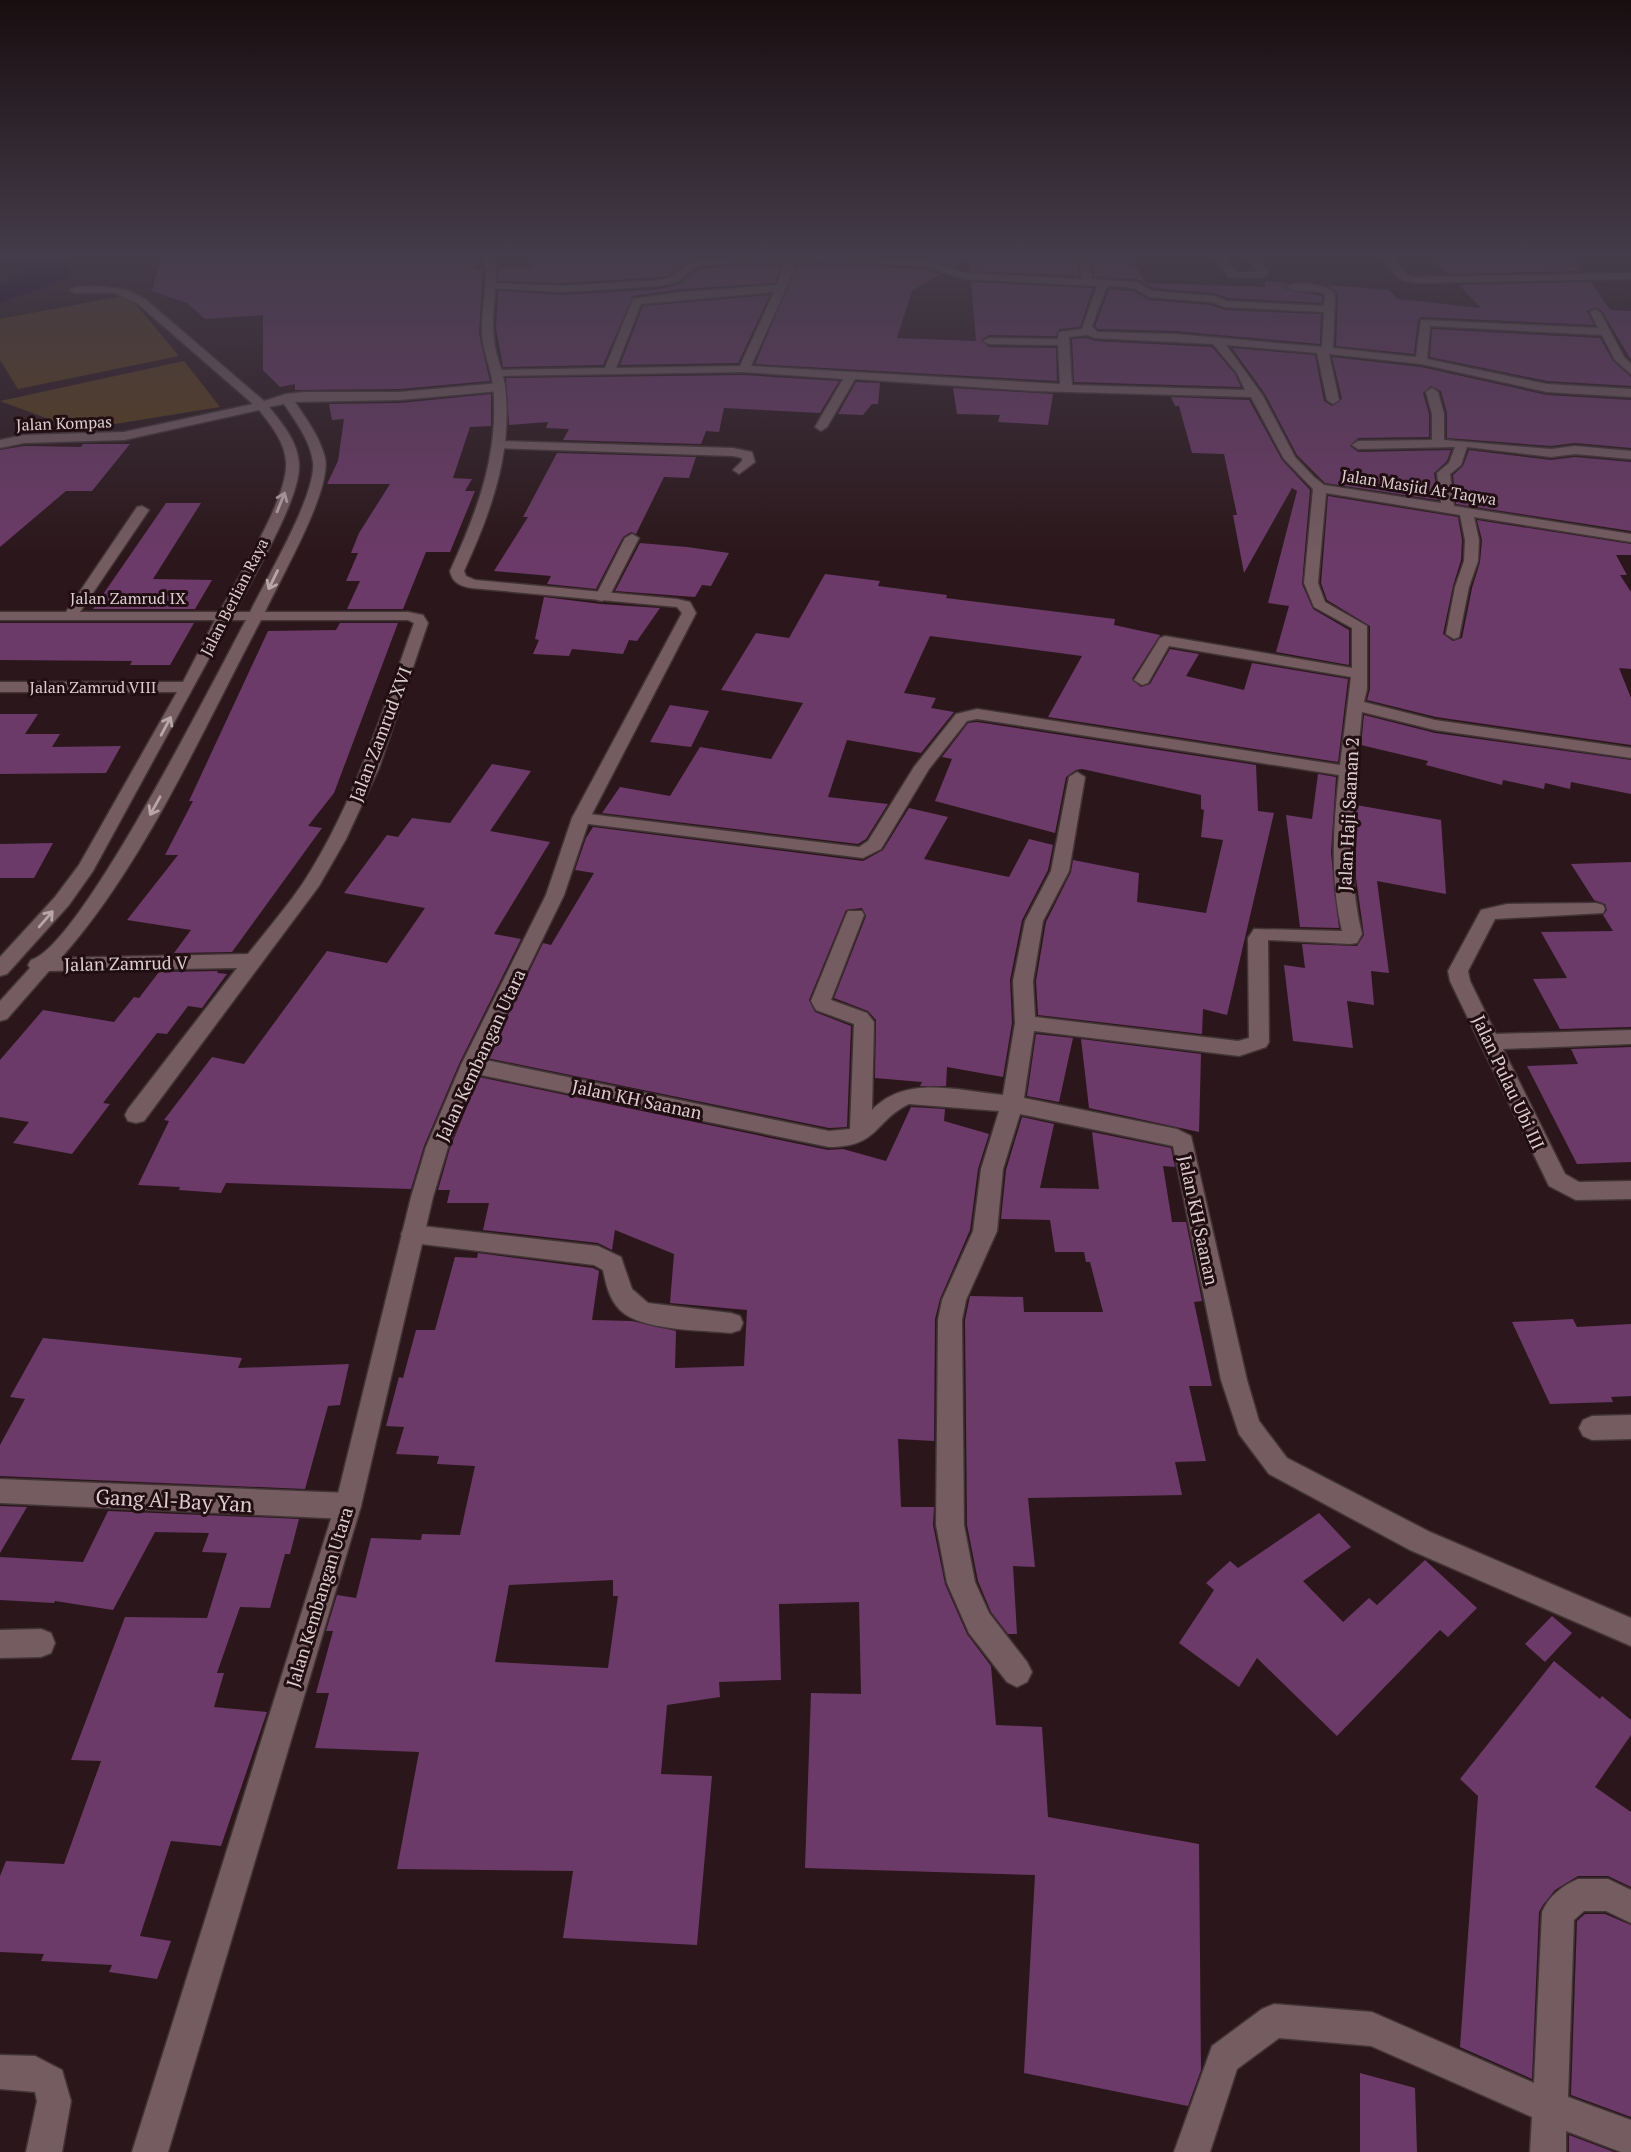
<svg xmlns="http://www.w3.org/2000/svg" width="1631" height="2152" viewBox="0 0 1631 2152" font-family="'PT Serif',serif">
	<style>
		.green { fill: #593e17 }
		.water { fill: #09001e }
		.building { fill: #6c3a68; fill-rule: evenodd }
		.lines { fill: none; stroke-linecap: round; stroke-linejoin: round }
		.minor-casing { stroke: #423436; stroke-width: 3 }
		.tertiary-casing { stroke: #423436; stroke-width: 3 }
		.minor { fill: #745c61; fill-rule: evenodd }
		.tertiary { fill: #745c61; fill-rule: evenodd }
		.oneway { stroke: #b8a6a9 }
		.labels { text-anchor: middle; dominant-baseline: central; stroke-width: 6; stroke-linejoin: round; paint-order: stroke }
		.far-street-label { font-size: 16px; fill: #dcced0; stroke: #210e12 }
		.street-label { font-size: 18px; fill: #dcced0; stroke: #210e12 }
		.near-street-label { font-size: 21px; fill: #dcced0; stroke: #210e12 }
	</style>
	<rect width="100%" height="100%" fill="#2b171b"/>
	<path class="green" d="M128,295L179,356L18,389L0,360V319Z
		M184,361L220,407L78,430L0,401Z"/>
	<path class="water" d="M0,254H44L71,264L69,275C47,291 23,292 0,303V284L22,273L18,268H0Z"/>
	<path class="building" d="M162,254H479L473,269H483L479,334L490,381L400,389L295,390V384L280,387L263,370V315L205,319L187,303L152,291Z
		M533,254H754L696,256L668,276L660,277L563,283L498,281L499,268H530Z
		M833,254H1062L1064,257H1076L1079,276L970,271L969,257L953,266L924,257Z
		M1429,254H1571L1583,271L1448,274Z
		M1129,256L1146,283L1265,287V281L1289,283L1284,286L1285,289L1322,296V303L1228,298L1214,293L1153,288L1137,279L1094,277L1091,257Z
		M833,264L923,269L940,274L912,291L897,338L976,341L971,282L1093,288L1080,327L1059,329L1056,336L989,335L981,340L989,347L1056,348L1057,381L755,364L797,265Z
		M781,265L775,283L683,289L633,296L603,365L503,367L496,328L498,291L563,295L660,289L679,284L700,268Z
		M1591,282L1610,310L1631,311V360L1602,311L1596,307L1587,311L1594,325L1421,317L1418,320L1414,354L1336,346L1338,293L1327,285L1389,290L1398,299L1481,308L1459,285Z
		M1109,289L1133,291L1149,300L1211,305L1225,310L1321,314L1320,344L1175,331L1098,329L1095,326Z
		M770,295L738,363L620,365L643,306Z
		M1432,329L1600,338L1613,361L1631,377V386L1547,381L1430,357Z
		M1087,338L1095,341L1212,347L1235,374L1241,387L1074,382L1072,339Z
		M1232,348L1315,355L1324,401L1332,406L1342,399L1332,357L1421,367L1547,395L1631,400V448L1575,443L1551,446L1447,438V413L1441,391L1431,386L1423,393L1429,414V437L1358,438L1350,446L1358,452L1451,450L1447,461L1434,473L1438,500L1325,483L1297,455L1265,394Z
		M744,375L839,381L820,413L724,408L719,432L706,431L701,444L563,440L569,429L546,428L548,422L509,425L506,378Z
		M856,382L880,383L878,404H872L863,415L838,414Z
		M953,388L1053,394L1048,425L998,422L1000,415L957,414Z
		M491,394V426L470,427L453,478L472,479L465,491H475L450,552H426L403,609H347L360,581H346L358,553H351L359,533L390,484H327L338,461L344,419L332,420L329,404L400,403Z
		M1171,397L1249,400L1282,460L1310,490L1302,584L1313,609L1349,630V665L1276,652L1289,606L1268,603L1297,491L1292,488L1244,573L1233,515H1237L1224,454L1192,453L1179,406H1175Z
		M83,444H130L92,491H66L0,547V450L24,446L81,447Z
		M1469,450L1551,460L1575,457L1631,462V531L1456,504L1453,475L1463,466Z
		M557,453L696,457L689,478L664,477L636,534L631,532L623,537L596,589L547,584L551,576L494,571L528,517H523Z
		M1328,496L1458,517L1462,540L1461,560L1453,586L1443,634L1453,641L1462,638L1472,588L1480,562L1482,540L1477,520L1631,544V555H1616L1627,575H1620L1631,592V669L1619,668L1631,698V745L1436,717L1367,700L1370,689V626L1327,600L1321,583Z
		M166,503H201L153,579L212,580L195,609H93Z
		M640,543L687,547L729,553L711,586L702,585L695,597L615,591Z
		M825,574L880,581L878,586L947,595L946,598L1115,619L1114,625L1160,635L1132,679L1141,687L1150,684L1170,649L1199,654L1186,676L1244,690L1252,663L1348,679L1338,762L1048,717L1082,656L930,636L904,693L936,698L931,708L954,712L921,753L847,740L828,797L888,804L866,839L858,844L602,813L620,787L670,796L700,747L771,759L803,703L721,690L756,633L789,638Z
		M544,597L601,604L660,608L637,641L629,640L623,654L572,649L569,656L533,654L539,640L535,639Z
		M0,623H194L170,665H130L132,661L0,660Z
		M340,623H398L334,793L308,826L322,828L232,952L174,953L191,930L127,920L178,855H165L193,801H189L268,631L336,630Z
		M670,705L709,711L691,747L650,742Z
		M0,714H38L25,734H60L52,747L121,746L106,773L0,774Z
		M1364,715L1435,733L1631,760V794L1571,782L1570,789L1545,783L1544,789L1503,780L1502,785L1426,765L1428,761L1361,745Z
		M977,722L1256,765L1258,811L1274,813L1227,1015L1203,1009L1202,1034L1038,1015L1036,981L1046,922L1071,872L1073,860L1139,873L1137,902L1206,913L1223,840L1201,837L1204,810L1201,809V795L1082,769L1076,770L1066,777L1055,833L935,801L952,759L942,757L968,723Z
		M492,764L531,771L490,831L550,842L494,934L521,939L459,1064L424,1146L411,1189L226,1183L221,1193L179,1190L180,1187L138,1185L169,1121L164,1120L212,1057L244,1064L327,951L387,963L425,908L344,893L387,835L398,837L412,818L450,823Z
		M1318,774L1336,777L1331,853L1339,928L1300,927L1286,815L1312,819Z
		M1356,805L1441,820L1446,894L1377,881L1389,973L1371,971L1374,1005L1347,1001L1353,1048L1293,1041L1284,965L1305,968L1302,944L1357,946L1364,935L1356,878Z
		M909,808L948,817L924,859L1009,877L1029,839L1053,845L1048,870L1022,920L1010,980L1012,1023L1003,1077L947,1067L946,1086H920L922,1082L875,1078L876,1020L868,1011L834,998L866,916L862,908L846,910L809,1000L815,1012L851,1026L847,1127L829,1128L487,1058L543,943L551,945L594,873L575,870L586,838L593,827L863,861L883,850Z
		M53,843L34,878H0V844Z
		M1631,862V1027L1560,1029L1533,979L1567,978L1541,932L1613,931L1603,915L1607,910L1605,904L1594,900L1571,864Z
		M218,971L217,973L227,974L202,1008L188,1006L167,1034L157,1033L103,1103L110,1104L72,1154L13,1143L29,1122L0,1117V1060L43,1010L114,1022L134,997L139,998L159,972Z
		M1036,1034L1073,1038L1059,1102L1027,1096Z
		M1081,1039L1201,1054L1199,1132L1089,1108Z
		M1631,1047V1162L1577,1164L1527,1066L1578,1064L1571,1049Z
		M479,1077L828,1150L843,1149L886,1161L911,1107L945,1109L944,1121L989,1134L978,1169L970,1230L940,1299L935,1319L934,1441L898,1439L901,1507H934L933,1525L945,1584L967,1634L991,1666L996,1725L1042,1727L1048,1817L1199,1844L1201,2070L1188,2106L1024,2073L1035,1875L805,1868L811,1693L861,1694L859,1602L779,1604L781,1680L719,1682L720,1697L667,1705L661,1774L712,1776L697,1945L563,1938L573,1871L397,1869L419,1752L315,1748L329,1693H316L333,1631H326L337,1595L356,1598L371,1538L421,1540L422,1534L460,1535L475,1466L437,1464L439,1456L396,1454L404,1427L386,1426L399,1377L403,1378L416,1330H435L455,1257L477,1258L478,1253L593,1268L599,1271L592,1320L632,1321L676,1331L675,1368L744,1366L747,1310L670,1303L674,1254L615,1230L612,1250L598,1243L483,1230L489,1203H447L450,1190H438L450,1148ZM613,1580V1596H618L608,1668L495,1662L509,1585Z
		M1022,1117L1054,1124L1040,1188L1099,1189L1092,1132L1171,1148L1175,1167L1163,1166L1172,1222H1186L1202,1301L1194,1302L1212,1386H1189L1206,1461L1175,1462L1182,1495L1028,1498L1035,1567L1013,1566L1017,1634H1008L991,1612L978,1581L967,1525L965,1320L969,1301L970,1296L1023,1297L1024,1312H1103L1090,1262H1086L1084,1252H1055L1050,1220L1001,1219L1006,1170Z
		M1573,1319L1577,1327L1631,1324V1396L1611,1397L1613,1402L1550,1404L1512,1322Z
		M43,1338L242,1358L238,1368L349,1364L340,1405L328,1406L305,1489L0,1476V1445L25,1399L10,1397Z
		M0,1506L27,1507L0,1553Z
		M108,1511L299,1519L290,1554H285L270,1608L240,1607L217,1673H224L214,1707L267,1712L221,1846L171,1841L140,1936L171,1941L157,1979L109,1972L112,1965L41,1961L44,1954L0,1952V1876L6,1861L64,1864L101,1761L71,1760L125,1617L207,1618L227,1553L202,1552L209,1533L155,1532L113,1610L55,1601L54,1603L0,1600V1557L83,1562Z
		M1319,1513L1351,1547L1303,1581L1343,1622L1369,1598L1377,1605L1425,1560L1477,1608L1448,1637L1440,1630L1337,1736L1257,1658L1239,1687L1179,1643L1214,1590L1206,1583L1230,1561L1238,1568Z
		M1552,1616L1572,1633L1545,1662L1525,1644Z
		M1554,1661L1600,1699L1602,1696L1631,1720V1735L1595,1787L1631,1812V1887L1608,1876H1578L1555,1890L1543,1905L1539,1912L1532,2079L1460,2047L1478,1796L1460,1779Z
		M1585,1914H1605L1631,1925V2117L1571,2095L1577,1921Z
		M1360,2073L1415,2088L1417,2152H1360Z
		M1569,2135L1614,2152H1569Z"/>
	<g class="lines">
		<defs>
			<path id="minor" d="M1078,254H1088L1092,279L1137,282L1152,291L1214,296L1227,301L1324,306L1325,294C1313,289 1297,294 1286,287C1297,280 1325,284 1335,293L1333,348L1416,357L1421,320L1598,328L1590,312L1595,309L1600,312L1624,357L1631,364V374L1615,360L1602,335L1430,326L1427,359L1547,384L1631,389V397L1547,392L1421,364L1329,354L1339,400L1333,404L1327,400L1317,353L1226,345L1263,396L1295,457L1314,477L1324,485L1441,503L1437,473L1449,463L1455,447L1358,449L1352,445L1358,441L1432,440V414L1426,392L1432,388L1438,392L1444,414V440L1551,449L1575,446L1631,451V459L1575,454L1551,457L1467,447L1461,465L1450,474L1454,506L1631,534V542L1474,517L1479,540L1478,561L1469,587L1459,637L1454,639L1446,634L1455,587L1464,561L1465,540L1460,515L1326,493L1318,583L1325,602L1367,626V689L1364,702L1435,720L1631,748V758L1435,730L1362,712C1355,786 1344,859 1362,934L1357,943L1350,944L1268,940L1269,1042L1266,1047L1239,1056L1034,1031L1024,1098L1177,1129L1191,1136L1247,1380L1259,1421L1287,1458L1430,1532L1631,1618V1646L1410,1550L1269,1474L1239,1434L1221,1380L1173,1146L1020,1114L1003,1169L997,1231L966,1300L962,1320L964,1525L975,1582L989,1613L1027,1662L1032,1672L1027,1682L1017,1687L1007,1682L969,1633L947,1583L936,1525L938,1320L942,1300L973,1231L981,1169L999,1111L909,1104C874,1121 879,1147 829,1147L471,1073L464,1070L461,1065L464,1060L471,1057L829,1131L850,1129L854,1024L816,1010L811,1001L846,915L848,911H862L864,915L831,1000L867,1013L874,1022L872,1110C906,1074 959,1091 1003,1095L1015,1023L1013,981L1025,921L1051,871L1069,777L1077,772L1085,777L1069,871L1043,921L1033,981L1035,1017L1238,1041L1249,1038L1248,938L1254,929L1342,931C1330,879 1333,828 1339,775L977,719L967,721L929,769L881,849L863,858L581,823L572,818L581,813L859,847L868,841L914,767L956,714L977,709L1340,765L1351,677L1169,646L1148,683L1142,685L1134,680L1160,638L1165,636L1352,668V628L1314,607L1304,583L1313,489L1284,459L1251,397L1034,391L855,379L827,427L821,431L815,427L843,379L744,372L497,376L491,373L497,370L605,368L633,299L683,292L777,285L785,262L699,265L677,282L660,286L563,292L489,288V284L493,283L563,286L660,280L669,278L696,259L791,255L924,260L966,273L1082,279ZM833,261L923,266L965,279L1097,286L1082,329L1059,332L1058,339L989,338L983,341L989,344L1058,345L1060,384L751,366L792,275L795,262ZM1107,286L1134,288L1149,297L1212,302L1225,307L1324,312L1322,347L1175,334L1097,332L1092,326ZM774,292L740,366L616,368L641,304ZM1087,335L1095,338L1213,344L1237,373L1245,390L1072,385L1069,337Z
				M1211,254H1221L1236,272H1258L1245,254H1255L1268,271L1267,275L1262,278L1229,277Z
				M1379,254H1389L1407,275L1415,277L1631,273V279L1415,283L1399,279Z
				M97,286L127,290L145,299L264,401L286,394L305,392H400L499,383L505,387L499,391L400,400L295,402C307,420 320,437 325,458C332,490 280,579 265,612H408L423,615L428,623L379,768L346,839L319,886L144,1121L136,1123L128,1121L125,1115L128,1109L237,968L49,971L7,1019L0,1021V1001L30,968L28,965L31,960C80,947 215,677 246,620H230L93,871L69,905L7,974L0,976V957L55,897L79,865L177,692H0V682H183L215,620H0V612H66L137,507L142,506L149,510L80,612H220C237,578 289,497 286,462C285,442 271,425 259,410L124,440L24,443L0,448V440L24,435L124,432L253,404L137,303L115,293H75L70,290L75,287ZM284,404C296,422 310,440 313,462C317,494 266,579 250,612H235C252,578 301,499 299,464C298,442 282,423 269,407ZM261,620H408L414,623C382,712 355,803 303,883C286,908 266,931 248,954L61,958C145,863 201,733 261,620Z
				M499,441L733,448L752,452L755,462L739,474L733,470L742,461V458L733,456L495,448L493,445Z
				M632,534L639,538L609,597L602,601L597,600L595,597L625,538Z
				M1596,903L1603,905L1605,909L1603,913L1495,919L1468,971L1470,981L1496,1034L1631,1030V1044L1503,1049L1565,1174L1579,1182L1631,1181V1199L1576,1200L1549,1186L1450,981L1448,971L1481,910L1507,904Z
				M413,1225L598,1246L621,1257L632,1289L648,1303L731,1313L740,1316L743,1323L740,1330L731,1333C701,1330 641,1331 620,1310C609,1299 606,1284 603,1270L594,1265L413,1243L405,1241L401,1234L405,1227Z
				M1631,1415V1439L1592,1440L1583,1436L1579,1428L1583,1420L1592,1416Z
				M0,1479L348,1493L357,1497L361,1506L357,1515L348,1519L0,1503Z
				M41,1629L51,1633L55,1643L51,1653L41,1657L0,1658V1630Z
				M1578,1879H1608L1631,1890V1923L1606,1911H1584L1574,1920L1568,2097L1631,2120V2152H1621L1566,2131V2152H1530L1532,2117L1371,2046L1279,2038L1237,2069L1210,2152H1174L1212,2046L1262,2009L1274,2004L1372,2012L1534,2083L1542,1912C1549,1896 1562,1886 1578,1879Z
				M0,2055L35,2056L62,2070L71,2101L62,2152H26L37,2101L35,2092L0,2089Z"/>
			<path id="tertiary" d="M485,254H495C499,283 490,311 494,339C495,355 503,370 505,386C513,452 491,512 464,571L466,576L475,580L677,599L690,602L696,613L590,818L564,895L481,1065L448,1147L433,1197L361,1506L168,2152H132L335,1506L411,1197L426,1147L461,1065L546,895L572,818L682,613L677,607L471,588C461,586 452,583 450,571C477,512 500,452 493,386C491,368 483,352 482,334C481,307 489,281 485,254Z"/>
		</defs>
		<use href="#minor" class="minor-casing"/>
		<use href="#tertiary" class="tertiary-casing"/>
		<use href="#minor" class="minor"/>
		<use href="#tertiary" class="tertiary"/>
	</g>
	<defs><path id="oneway-shaft" d="M-6 0H5M1.5-3L5.5 0L1.5 3" fill="none" stroke-width="1.6" stroke-linecap="round" stroke-linejoin="round" transform="scale(1.75)"/></defs>
	<g class="oneway">
		<use href="#oneway-shaft" transform="translate(281 502) rotate(-68)"/>
		<use href="#oneway-shaft" transform="translate(273 580) rotate(116)"/>
		<use href="#oneway-shaft" transform="translate(166 726) rotate(-62)"/>
		<use href="#oneway-shaft" transform="translate(155 806) rotate(119)"/>
		<use href="#oneway-shaft" transform="translate(46 919) rotate(-49)"/>
	</g>
	<linearGradient id="sky" x2="0" y2="1"><stop stop-color="#180d0f"/><stop offset="0.46" stop-color="#443c4a"/><stop offset="1" stop-color="#443c4a" stop-opacity="0"/></linearGradient>
	<rect width="1631" height="555" fill="url(#sky)"/>
	<g class="labels">
		<g class="far-street-label">
			<text transform="translate(64 423) rotate(-2)">Jalan Kompas</text>
			<text transform="translate(1419 487) rotate(9)">Jalan Masjid At Taqwa</text>
			<text transform="translate(234 597) rotate(-63)">Jalan Berlian Raya</text>
			<text x="128" y="598">Jalan Zamrud IX</text>
			<text x="93" y="687">Jalan Zamrud VIII</text>
		</g>
		<g class="street-label">
			<text transform="translate(380 734) rotate(-69)">Jalan Zamrud XVI</text>
			<text transform="translate(1348 814) rotate(-87)">Jalan Haji Saanan 2</text>
			<text transform="translate(126 963) rotate(-1)">Jalan Zamrud V</text>
			<text transform="translate(480 1055) rotate(-65)">Jalan Kembangan Utara</text>
			<text transform="translate(1509 1082) rotate(65)">Jalan Pulau Ubi III</text>
			<text transform="translate(637 1099) rotate(12)">Jalan KH Saanan</text>
			<text transform="translate(1199 1220) rotate(78)">Jalan KH Saanan</text>
			<text transform="translate(319 1597) rotate(-73)">Jalan Kembangan Utara</text>
		</g>
		<g class="near-street-label">
			<text transform="translate(174 1500) rotate(3)">Gang Al-Bay Yan</text>
		</g>
	</g>
</svg>
